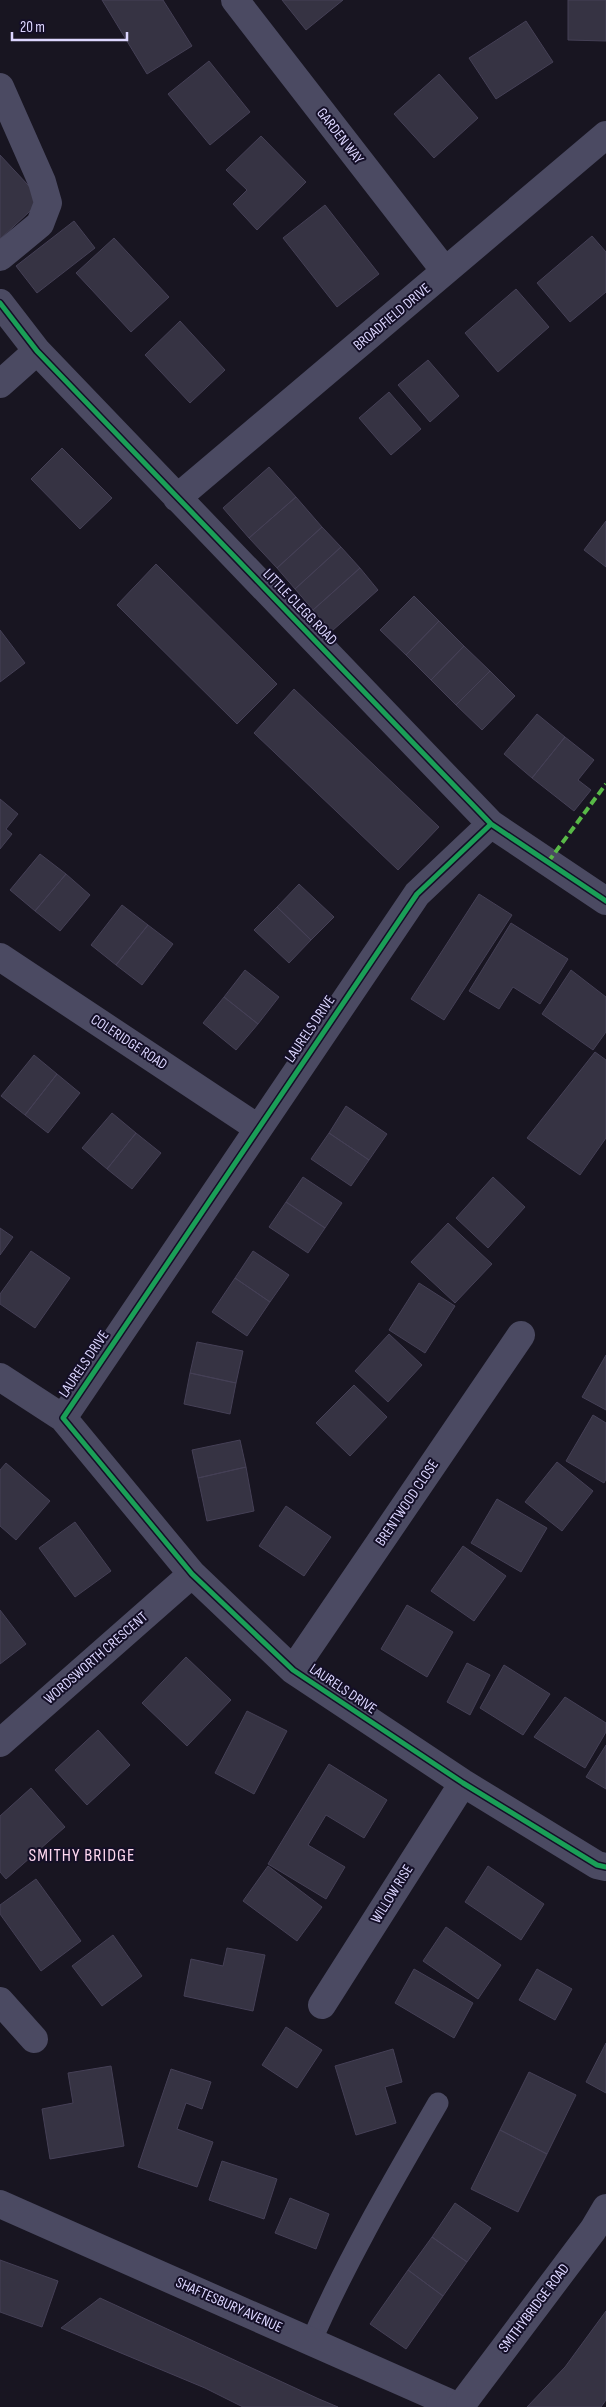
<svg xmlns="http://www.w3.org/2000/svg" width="606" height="2407" viewBox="0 0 606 2407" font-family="'Sofia Sans Condensed',sans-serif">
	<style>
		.building { fill: #363343; stroke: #454056 }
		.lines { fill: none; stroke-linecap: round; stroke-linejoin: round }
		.service { stroke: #4b4a62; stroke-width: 21 }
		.minor { stroke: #4b4a62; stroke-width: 28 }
		.tertiary { stroke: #4b4a62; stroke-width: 28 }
		.quiet { stroke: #58b947; stroke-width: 4; stroke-dasharray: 8 4; stroke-linecap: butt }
		.cycleway-casing { stroke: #140f27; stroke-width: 8 }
		.cycleway { stroke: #1a9f57; stroke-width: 5 }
		.labels { text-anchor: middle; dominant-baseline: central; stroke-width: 4; stroke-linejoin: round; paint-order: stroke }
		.street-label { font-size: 15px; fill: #dcd6ff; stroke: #140f27 }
		.quarter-label { font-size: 18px; letter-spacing: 1px; fill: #ffd8f0; stroke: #140f27 }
	</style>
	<rect width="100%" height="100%" fill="#181521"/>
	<path class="building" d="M102,0H163L192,46L147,74Z
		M282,0H343L306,30Z
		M568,0H606V41L568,40Z
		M526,21L553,62L496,99L469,58Z
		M209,61L250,112L210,145L168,94Z
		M439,74L478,118L434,158L394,114Z
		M261,136L306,182L257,230L233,204L247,190L226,170Z
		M0,155L42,200L0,239Z
		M325,205L379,274L337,307L283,238Z
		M74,221L95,248L37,293L16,266Z
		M592,236L606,252V292L570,322L537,283Z
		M114,238L169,297L131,332L76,273Z
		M516,289L549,327L498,372L465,333Z
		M180,321L225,370L190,403L145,355Z
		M428,360L459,396L430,422L398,385Z
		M389,392L421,429L391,455L359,418Z
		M62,448L112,498L80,529L31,479Z
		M269,467L296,497L249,538L223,508Z
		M296,497L322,527L277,568L249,538Z
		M606,521V567L584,550Z
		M322,527L341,547L295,589L277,568Z
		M341,547L360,568L313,610L295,589Z
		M156,564L277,684L237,724L117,605Z
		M360,568L378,590L332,631L313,610Z
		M414,596L439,621L406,655L380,630Z
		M439,621L464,646L431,680L406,655Z
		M0,630L25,663L0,682Z
		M464,646L490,671L456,705L431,680Z
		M490,671L515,696L482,730L456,705Z
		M294,689L439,827L398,870L254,733Z
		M537,714L565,737L532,778L504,754Z
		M565,737L594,760L578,780L591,790L574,811L532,778Z
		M0,799L18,814L6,829L12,834L0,849Z
		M40,854L66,874L35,911L10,890Z
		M66,874L90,895L60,931L35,911Z
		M299,884L334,917L311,940L277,907Z
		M479,894L512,915L444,1020L411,999Z
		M122,905L148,925L116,965L91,945Z
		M277,907L311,940L289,963L254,930Z
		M511,923L568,959L540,1004L513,987L499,1009L469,991Z
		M148,925L173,944L142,985L116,965Z
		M245,970L279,997L258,1024L224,997Z
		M571,970L606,997V1032L593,1050L542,1014Z
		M224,997L258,1024L236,1050L203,1023Z
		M595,1052L606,1060V1138L580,1175L527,1138Z
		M34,1055L57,1074L25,1115L1,1096Z
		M57,1074L80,1093L48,1133L25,1115Z
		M346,1106L387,1134L369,1160L329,1133Z
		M112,1113L136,1133L107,1169L82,1148Z
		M136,1133L161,1153L132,1189L107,1169Z
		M329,1133L369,1160L351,1186L311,1159Z
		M303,1177L342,1203L325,1228L286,1202Z
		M493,1177L525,1207L488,1248L456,1218Z
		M286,1202L325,1228L308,1253L269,1227Z
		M448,1223L492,1264L455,1303L411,1262Z
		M0,1228L13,1237L0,1255Z
		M31,1251L70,1278L35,1328L0,1304V1294Z
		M253,1251L289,1275L270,1302L235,1278Z
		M235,1278L270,1302L247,1336L212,1312Z
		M419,1283L455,1306L425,1353L389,1330Z
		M389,1334L422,1365L388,1402L355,1371Z
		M197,1342L243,1351L236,1383L190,1373Z
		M606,1355V1410L582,1397Z
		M190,1373L236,1383L230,1414L184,1404Z
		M354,1385L387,1417L350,1456L316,1423Z
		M593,1415L606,1423V1479L604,1483L566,1461Z
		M240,1440L246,1467L198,1478L192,1450Z
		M557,1462L593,1491L562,1531L525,1502Z
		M6,1463L50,1501L16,1540L0,1526V1470Z
		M246,1467L254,1511L207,1521L198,1478Z
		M497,1499L547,1528L521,1572L471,1543Z
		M286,1506L331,1537L304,1576L259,1546Z
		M75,1522L111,1571L75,1597L39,1548Z
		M463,1546L506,1576L474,1621L431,1591Z
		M407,1605L453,1632L427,1677L381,1649Z
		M0,1610L26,1644L0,1664Z
		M186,1657L231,1700L187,1746L142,1703Z
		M467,1663L490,1675L470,1715L447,1702Z
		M504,1665L550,1694L523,1735L480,1708Z
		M565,1697L606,1723V1732L585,1768L534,1737Z
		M247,1711L287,1731L254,1794L215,1773Z
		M98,1730L130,1765L87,1805L55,1770Z
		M606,1745V1789L586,1777Z
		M329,1764L387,1800L364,1838L326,1815L308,1845L345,1867L326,1899L268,1864Z
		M31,1788L65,1827L6,1879L0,1872V1816Z
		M268,1866L322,1907L297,1941L243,1901Z
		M488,1866L544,1904L521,1940L465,1902Z
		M36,1879L81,1941L41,1971L0,1914V1905Z
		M446,1927L501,1965L478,1999L423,1961Z
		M113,1935L142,1976L102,2006L72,1966Z
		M227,1948L265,1955L253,2011L184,1996L191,1959L223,1966Z
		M414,1969L473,2003L454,2038L395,2003Z
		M537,1969L572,1989L555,2020L519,2000Z
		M286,2027L322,2050L297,2088L262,2065Z
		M606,2043V2093L586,2082Z
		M393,2049L402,2082L385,2087L396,2123L356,2135L335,2066Z
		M111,2066L124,2146L50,2159L42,2109L73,2103L68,2073Z
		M171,2069L211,2082L202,2109L186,2103L177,2129L213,2142L197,2187L138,2167Z
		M529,2072L576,2095L547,2154L500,2130Z
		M500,2130L547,2154L518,2212L471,2189Z
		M222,2161L277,2179L264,2219L209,2200Z
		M290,2198L329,2214L316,2249L275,2233Z
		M455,2203L491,2228L467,2262L432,2237Z
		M432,2237L467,2262L443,2296L408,2270Z
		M0,2260L58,2281L42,2327L0,2312Z
		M408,2270L443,2296L406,2349L370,2324Z
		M100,2298L319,2399L338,2407H243L205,2388L61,2328Z
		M606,2311V2400L601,2407H527L565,2367Z"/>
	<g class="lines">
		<path class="service" d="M311,2342C347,2259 393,2181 438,2103"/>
		<path class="minor" d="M235,0L445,271
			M0,87L42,182L48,203L40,224L0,257
			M0,303L37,351L491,824L606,901
			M0,384L37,351
			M177,498L606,135
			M491,824L417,894L63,1418L192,1574L293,1670L463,1783L597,1865L606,1867
			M0,957L258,1128
			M0,1377L63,1418
			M293,1670L521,1335
			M0,1743L192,1574
			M0,2001L34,2039
			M322,2005L463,1783
			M0,2204L459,2407"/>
		<path class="tertiary" d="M460,2407L593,2230L606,2208"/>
		<path class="quiet" d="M548,862L606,784"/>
		<defs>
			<path id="cycleway" d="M0,303L37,351L491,824L606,901
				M491,824L417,894L63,1418L192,1574L293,1670L463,1783L597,1865L606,1867"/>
		</defs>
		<use href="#cycleway" class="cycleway-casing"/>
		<use href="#cycleway" class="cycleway"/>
	</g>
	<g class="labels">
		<g class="street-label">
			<text transform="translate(340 136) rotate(52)">GARDEN WAY</text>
			<text transform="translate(392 317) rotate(-40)">BROADFIELD DRIVE</text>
			<text transform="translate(300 607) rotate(46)">LITTLE CLEGG ROAD</text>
			<text transform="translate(310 1029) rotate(-56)">LAURELS DRIVE</text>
			<text transform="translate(129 1042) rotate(33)">COLERIDGE ROAD</text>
			<text transform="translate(84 1364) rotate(-56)">LAURELS DRIVE</text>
			<text transform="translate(407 1503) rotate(-56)">BRENTWOOD CLOSE</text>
			<text transform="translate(96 1658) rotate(-41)">WORDSWORTH CRESCENT</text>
			<text transform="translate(343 1689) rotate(34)">LAURELS DRIVE</text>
			<text transform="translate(392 1894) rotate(-58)">WILLOW RISE</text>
			<text transform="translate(229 2305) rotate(24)">SHAFTESBURY AVENUE</text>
			<text transform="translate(534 2308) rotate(-53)">SMITHYBRIDGE ROAD</text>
		</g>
		<g class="quarter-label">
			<text x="82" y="1855">SMITHY BRIDGE</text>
		</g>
	</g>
	<path d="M12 32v8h115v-8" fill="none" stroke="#dcd6ff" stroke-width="2.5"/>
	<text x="20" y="32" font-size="15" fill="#dcd6ff" stroke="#140f27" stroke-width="4" paint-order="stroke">20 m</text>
</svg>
